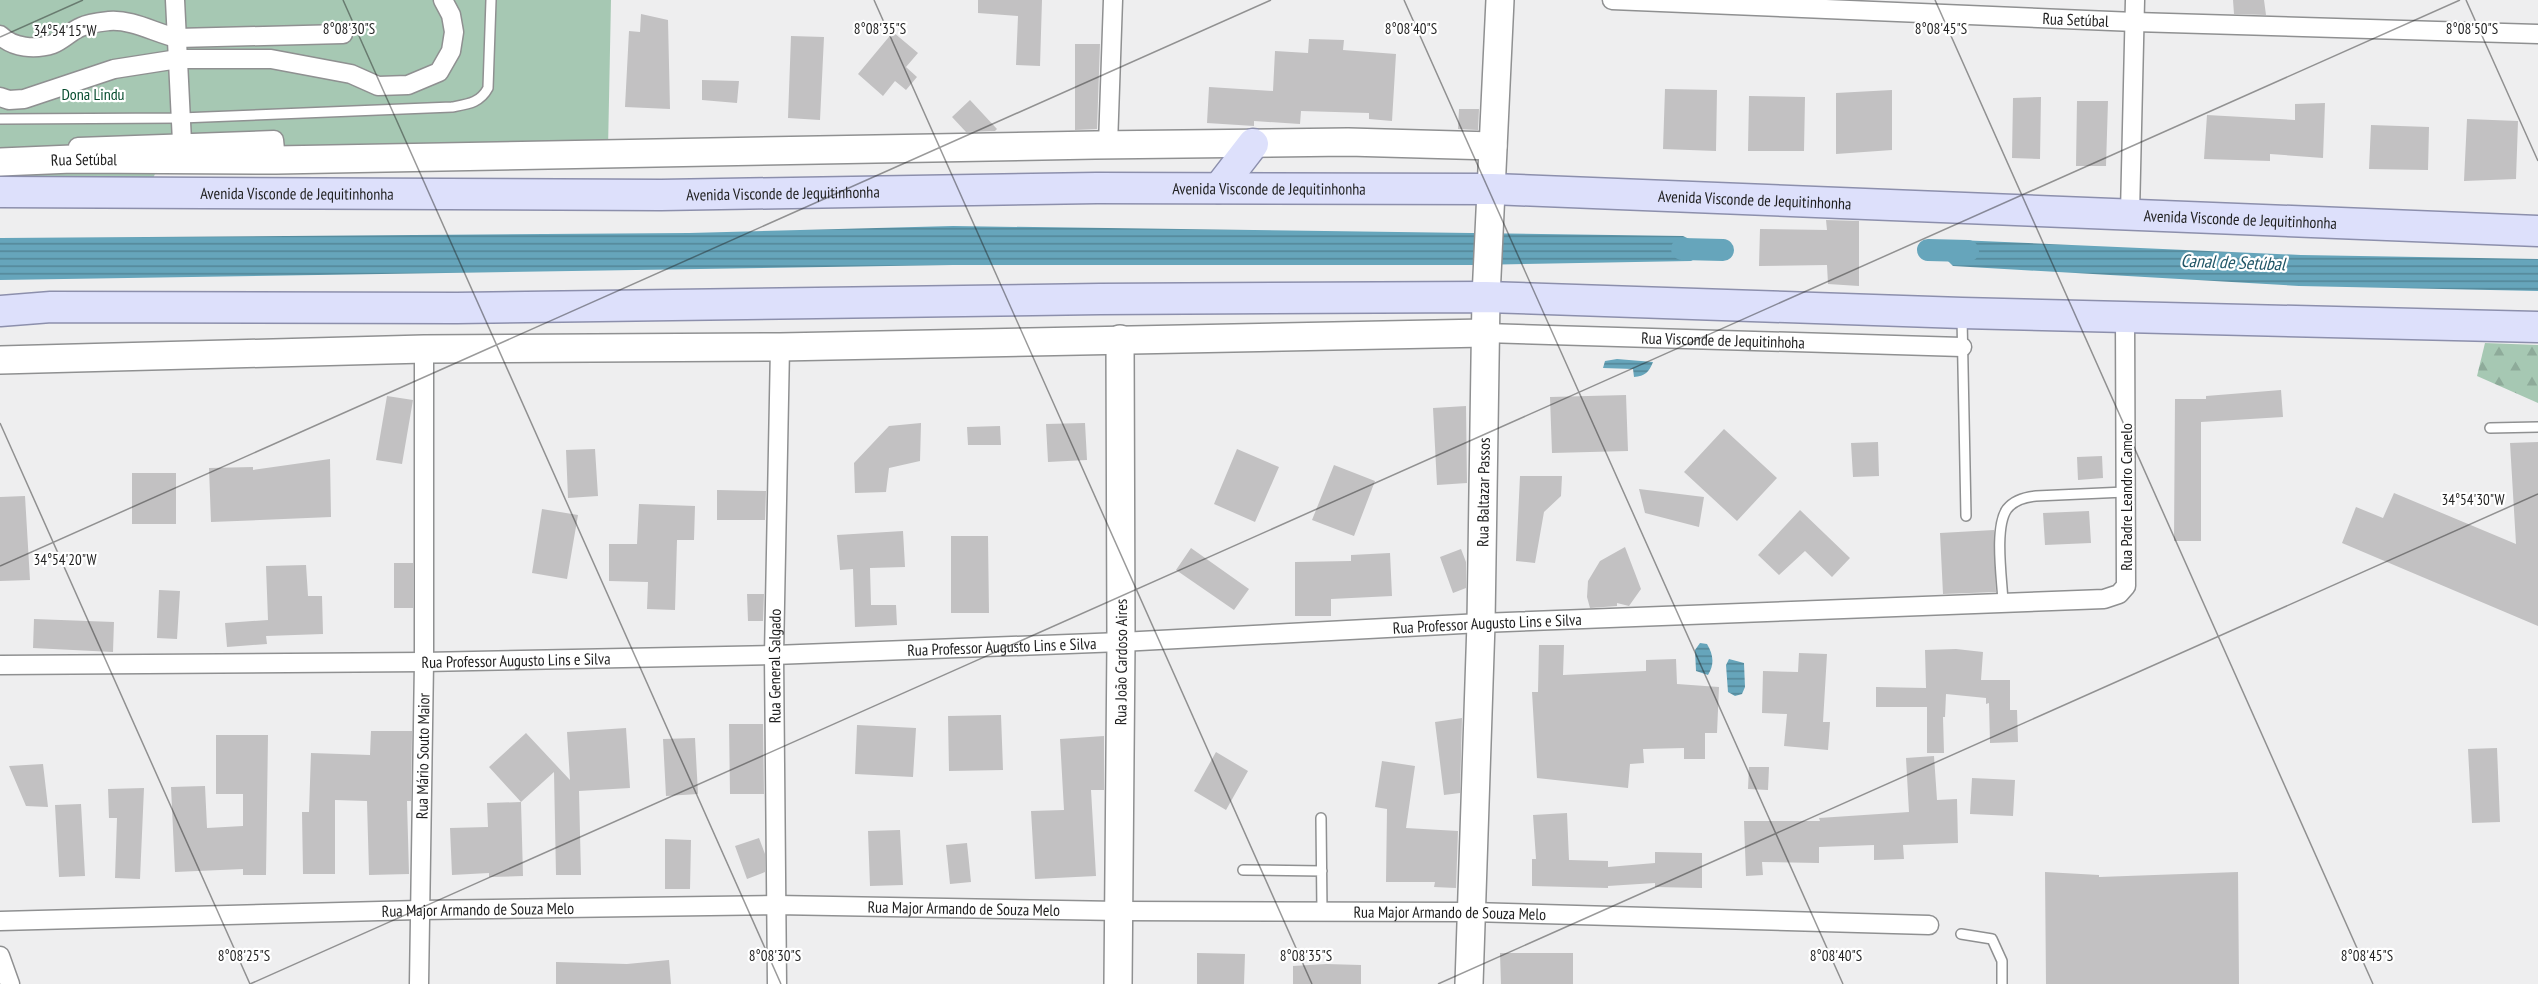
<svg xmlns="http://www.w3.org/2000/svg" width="2538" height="984" viewBox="0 0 2538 984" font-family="'PT Sans Narrow',sans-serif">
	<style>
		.forest { fill: url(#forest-firs) }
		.park { fill: #a6c8b3 }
		.water { fill: url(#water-rules) }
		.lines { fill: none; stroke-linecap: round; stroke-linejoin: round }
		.canal { stroke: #66a5bb; stroke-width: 22 }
		.building { fill: #c2c1c2 }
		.lane-casing { stroke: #8f9091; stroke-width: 12 }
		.street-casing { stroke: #8f9091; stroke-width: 21 }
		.secondary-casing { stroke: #8f9091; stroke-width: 30 }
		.primary-casing { stroke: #8c8fac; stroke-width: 33 }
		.lane { stroke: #fff; stroke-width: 9 }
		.street { stroke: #fff; stroke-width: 18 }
		.secondary { stroke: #fff; stroke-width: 27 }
		.primary { stroke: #dde0fb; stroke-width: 30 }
		.ticks { fill: none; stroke: #1f1f1f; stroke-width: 1.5; stroke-opacity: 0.45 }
		.labels { text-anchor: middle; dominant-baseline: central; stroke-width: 4.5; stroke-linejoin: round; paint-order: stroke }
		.street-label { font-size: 16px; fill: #1f1f1f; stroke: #fff }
		.park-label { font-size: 16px; fill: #064c2e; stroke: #fff }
		.water-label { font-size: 18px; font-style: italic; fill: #215667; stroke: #fff }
		.ticks-label { font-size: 15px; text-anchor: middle; fill: #1f1f1f; stroke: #fff; stroke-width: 4.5; stroke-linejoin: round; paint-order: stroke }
	</style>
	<defs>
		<pattern id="forest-firs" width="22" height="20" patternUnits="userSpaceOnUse" patternTransform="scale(1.5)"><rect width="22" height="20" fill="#a6c8b3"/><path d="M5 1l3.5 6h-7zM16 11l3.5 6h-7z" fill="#8eab9a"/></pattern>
		<pattern id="water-rules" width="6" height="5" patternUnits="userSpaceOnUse" patternTransform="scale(1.5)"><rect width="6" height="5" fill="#66a5bb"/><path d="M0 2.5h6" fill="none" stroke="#538697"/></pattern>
	</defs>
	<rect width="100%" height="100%" fill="#eeeeef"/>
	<path class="forest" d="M2485,343L2538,345V403L2477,376Z"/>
	<path class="park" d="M0,0H611L608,149L157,169L152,181L0,192Z"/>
	<path class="water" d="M953,226L1683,236L1712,250L1691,261L1473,265H953L0,280V238L689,233Z
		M1958,240L2301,255L2538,259V291L2299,286L1953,266L1937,250Z
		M1617,359L1653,362C1649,372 1645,376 1634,377L1633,369L1603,368L1605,361Z
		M1700,643L1707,644C1713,654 1715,664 1708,675L1696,671L1695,650Z
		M1729,659L1744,663L1745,687L1742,694L1735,696L1728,692L1726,665Z"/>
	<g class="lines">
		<path class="canal" d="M1682,249L1723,250
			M1928,250L1968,251"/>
	</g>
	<path class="building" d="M978,0H1042L1040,66L1016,65L1018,16L978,13Z
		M2233,0H2264L2266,15L2234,14Z
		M641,14L668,20L670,109L625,107L629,31L640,32Z
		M893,32L918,53L906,67L917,77L906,90L895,81L883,96L858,74Z
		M791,36L824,37L820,120L788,118Z
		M1309,39L1344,40L1343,50L1396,54L1392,121L1369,119V113L1301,111L1300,124L1254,121V126L1207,123L1209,87L1273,91L1275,51L1308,53Z
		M1075,44H1100L1097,129L1075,130Z
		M702,80L739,81L737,103L702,100Z
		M1665,89L1717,90L1716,151L1663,149Z
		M1892,90V150L1836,154V93Z
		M1749,96L1805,97L1804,151H1748Z
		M2041,97L2040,159L2012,158L2013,98Z
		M970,100L997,129L995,131L966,132L952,117Z
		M2077,101H2108L2106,166H2076Z
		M2325,103L2323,158L2270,154V161L2204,159L2207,115L2295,120V104Z
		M1459,109H1479L1478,130L1458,129Z
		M2467,119L2518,121L2516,179L2464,181Z
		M2371,125L2429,127L2428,170L2369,169Z
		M1826,220L1859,221V286L1828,284L1827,265L1759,266L1760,229L1827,230Z
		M2281,390L2283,417L2201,422V541H2174L2175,399H2206V396Z
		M1626,395L1628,451L1552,453L1550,397Z
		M387,396L413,400L402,464L376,460Z
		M1466,406L1467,483L1437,485L1433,408Z
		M921,423L920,461L889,468L886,492L855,493L854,463L889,426Z
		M1085,423L1087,460L1048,462L1046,424Z
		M1000,426L1001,445H968L967,427Z
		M1724,429L1777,478L1737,521L1684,472Z
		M1878,442L1879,476L1853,477L1851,443Z
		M2538,442V626L2342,543L2356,507L2383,518L2394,493L2516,544L2510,443Z
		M595,449L598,496L568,498L566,450Z
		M1237,449L1279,467L1255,522L1214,504Z
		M2102,456L2103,478L2078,480L2077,457Z
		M330,459L331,517L211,522L209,468L253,467V470Z
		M1334,465L1375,481L1354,536L1312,520Z
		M132,473H176V524H132Z
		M1520,476H1562L1561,496L1544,512L1535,563L1516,561Z
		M1639,489L1704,497L1699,527L1645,513Z
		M717,490L766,491L765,520H717Z
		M25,496L30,580L0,581V497Z
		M639,504L695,506L694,540H677L675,610L647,609L648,582L609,581V544H637Z
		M542,509L578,515L567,579L532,573Z
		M1800,510L1850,558L1832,577L1805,551L1779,575L1758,555Z
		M2089,511L2091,543L2045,545L2043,513Z
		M1994,530L1996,592L1943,594L1940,533Z
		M903,531L905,567L870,568L871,605H896L897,625L855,627L853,569L840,570L837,535Z
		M951,536H988L989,613H951Z
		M1625,547L1641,589L1629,606L1617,603V606L1590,608L1587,597L1588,581L1600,561Z
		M1191,548L1249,589L1234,610L1176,570Z
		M1461,549L1466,562V588L1453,593L1440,557Z
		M1390,553L1392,596L1331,599V616H1295V562L1351,561V555Z
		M394,563H413V608H394Z
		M306,565L308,596H322L323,634L266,636L267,644L227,647L225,623L268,620L266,566Z
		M159,590L180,591L177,639L157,638Z
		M747,594H764L763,621H748Z
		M34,619L114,622L113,652L33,648Z
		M1539,645H1564L1563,675L1646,671V660L1676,659L1677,684L1719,687L1717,733H1705V759H1684V748L1643,749L1644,763L1630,764L1628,788L1537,778L1532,692H1538Z
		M1956,649L1983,652L1981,680H2010V710H2017L2018,742L1990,743L1989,703L1986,704V698L1946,694L1945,717H1943L1944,753H1927V707H1876V687L1926,688L1925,650Z
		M1799,653L1827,654L1823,722H1830L1828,750L1784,746L1787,714L1762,713L1763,671L1798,672Z
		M1001,715L1003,770L949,771L948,716Z
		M1462,718L1460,793L1444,795L1435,722Z
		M729,724H763L764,794H730Z
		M857,725L916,728L913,777L855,774Z
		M626,728L630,788L579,791L581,875H556L554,772L521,802L489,767L526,733L570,780L567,732Z
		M371,731H412L411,801H407L409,874L369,875L367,801L335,800V874H303L302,812H309L311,753L370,755Z
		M216,735H268L266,875H243V869L175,872L171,787L205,786L207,828L243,826V794H216Z
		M1104,736V790H1091L1096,876L1035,879L1031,811L1064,810L1060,739Z
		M695,738L698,794L666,796L663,739Z
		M2497,748L2500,822L2472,823L2468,749Z
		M1216,752L1248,771L1226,810L1194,791Z
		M1934,756L1937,800L1957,799L1958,843L1903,845L1904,859L1874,860V845L1819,847V863L1762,862L1763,875L1746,876L1744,821H1820L1819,818L1909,812L1906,758Z
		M1382,761L1415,766L1406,828L1458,831L1456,888L1434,887L1435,882H1386L1387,809L1375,807Z
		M43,764L48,807L26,806L9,766Z
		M1749,767H1769L1768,790L1748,789Z
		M1972,778L2015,780L2013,816L1970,814Z
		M144,788L140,879L115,878L117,818H109L108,789Z
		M521,802L523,876L489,877V873L452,875L450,828L488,827L487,803Z
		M81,804L85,876L59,877L55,805Z
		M1567,813L1569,860L1608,861V867L1655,863V852L1702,853V888L1655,887V883L1608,886V888L1532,886V859H1536L1533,815Z
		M900,830L903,885L870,886L868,831Z
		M759,838L765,854V872L747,879L735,846Z
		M665,839L691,840L690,889H665Z
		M967,843L971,882L950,884L946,845Z
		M2045,872L2099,875V877L2238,872L2239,984H2046Z
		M1197,953L1245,954L1244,984H1197Z
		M1500,953H1573V984H1501Z
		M669,960L671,984H556V962L627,964Z
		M1326,964L1361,965V984H1293V966Z"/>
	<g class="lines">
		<defs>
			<path id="lane" d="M0,119L181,118L452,107C468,104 480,103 488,88L491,0
				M1962,318L1966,516
				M2490,428L2538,427
				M2003,602C2002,579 1994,527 2007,509C2014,500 2026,497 2036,496L2125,492
				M1321,818L1322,912
				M1243,870L1322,871
				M1961,934L1992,939L2002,961V984"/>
			<g id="street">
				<path d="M175,0L182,142"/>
				<path id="s1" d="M1612,0L2135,22L2538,34"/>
				<path d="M0,35C13,48 35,50 53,44C63,40 71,31 81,27C89,23 100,22 109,21C132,19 155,33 177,38L343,34"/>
				<path d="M0,97L9,100L24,99L114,69L178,59H271L351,74L378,86L408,85L439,72L451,51L454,32L451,15L443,0"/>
				<path d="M1108,145L1113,0"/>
				<path d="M78,147L274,140L276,160"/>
				<path d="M2130,213L2135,0"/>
				<path id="s2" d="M1485,333L1962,347"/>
				<path id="s3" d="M0,665L424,662L774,655L1121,642L1481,623L2104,599L2119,594L2126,586L2125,316"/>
				<path id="s4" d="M0,921L419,910L776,905L1119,911L1471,912L1929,925"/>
				<path d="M0,956L10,984"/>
				<path id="s5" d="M419,984L424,662V349"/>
				<path id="s6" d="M777,984L774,655L780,347"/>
			</g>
			<g id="secondary">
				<path id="s7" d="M0,162L72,159L276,160L1095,145L1348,142L1493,146"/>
				<path d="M0,360L424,349L780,347L1485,333"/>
				<path id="s8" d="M1118,984L1121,642L1120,339"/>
				<path id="s9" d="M1469,984L1481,623L1486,297L1500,0"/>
			</g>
			<g id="primary">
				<path d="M1219,188L1253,144"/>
				<path id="s10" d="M0,192L661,195L1097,188L1492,189L2538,231"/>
				<path d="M0,311L51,307L457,308L1100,299L1486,297L1962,313L2538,327"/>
			</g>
		</defs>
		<use href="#lane" class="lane-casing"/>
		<use href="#street" class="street-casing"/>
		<use href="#secondary" class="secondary-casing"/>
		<use href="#primary" class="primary-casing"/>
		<use href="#lane" class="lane"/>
		<use href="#street" class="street"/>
		<use href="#secondary" class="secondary"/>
		<use href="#primary" class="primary"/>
	</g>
	<path class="ticks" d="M343,0L781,984M874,0L1312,984M1404,0L1843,984M1935,0L2373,984M2466,0L2538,161M0,37L83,0M0,423L250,984M0,566L1271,0M250,984L2460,0M1438,984L2538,494"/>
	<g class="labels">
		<g class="street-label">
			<text stroke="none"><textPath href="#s1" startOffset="464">Rua Setúbal</textPath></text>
			<text stroke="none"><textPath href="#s7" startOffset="84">Rua Setúbal</textPath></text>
			<text stroke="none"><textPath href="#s10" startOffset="1269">Avenida Visconde de Jequitinhonha</textPath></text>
			<text stroke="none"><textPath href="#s10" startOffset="297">Avenida Visconde de Jequitinhonha</textPath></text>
			<text stroke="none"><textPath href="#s10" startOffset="783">Avenida Visconde de Jequitinhonha</textPath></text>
			<text stroke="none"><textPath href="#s10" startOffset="1755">Avenida Visconde de Jequitinhonha</textPath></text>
			<text stroke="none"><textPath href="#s10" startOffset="2241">Avenida Visconde de Jequitinhonha</textPath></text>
			<text stroke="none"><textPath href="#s2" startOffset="238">Rua Visconde de Jequitinhoha</textPath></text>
			<text stroke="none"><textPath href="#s9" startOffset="492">Rua Baltazar Passos</textPath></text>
			<text transform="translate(2126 497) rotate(-90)">Rua Padre Leandro Camelo</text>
			<text stroke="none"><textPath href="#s3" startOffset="1488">Rua Professor Augusto Lins e Silva</textPath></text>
			<text stroke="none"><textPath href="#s3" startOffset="1002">Rua Professor Augusto Lins e Silva</textPath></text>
			<text stroke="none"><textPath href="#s3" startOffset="516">Rua Professor Augusto Lins e Silva</textPath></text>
			<text stroke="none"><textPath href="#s8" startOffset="322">Rua João Cardoso Aires</textPath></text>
			<text stroke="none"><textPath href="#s6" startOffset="318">Rua General Salgado</textPath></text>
			<text stroke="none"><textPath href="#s5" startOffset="228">Rua Mário Souto Maior</textPath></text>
			<text stroke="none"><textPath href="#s4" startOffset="964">Rua Major Armando de Souza Melo</textPath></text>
			<text stroke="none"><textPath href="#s4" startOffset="478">Rua Major Armando de Souza Melo</textPath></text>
			<text stroke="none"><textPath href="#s4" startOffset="1450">Rua Major Armando de Souza Melo</textPath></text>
		</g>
		<g class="park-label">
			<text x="93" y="94">Dona Lindu</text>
		</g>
		<g class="water-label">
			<text transform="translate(2233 262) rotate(2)">Canal de Setúbal</text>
		</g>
	</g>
	<g class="ticks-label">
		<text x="2472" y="34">8°08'50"S</text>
		<text x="349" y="34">8°08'30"S</text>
		<text x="880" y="34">8°08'35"S</text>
		<text x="1411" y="34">8°08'40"S</text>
		<text x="1941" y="34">8°08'45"S</text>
		<text x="65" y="36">34°54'15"W</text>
		<text x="2473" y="505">34°54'30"W</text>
		<text x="65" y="565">34°54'20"W</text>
		<text x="244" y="961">8°08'25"S</text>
		<text x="775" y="961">8°08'30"S</text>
		<text x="1306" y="961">8°08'35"S</text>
		<text x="1836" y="961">8°08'40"S</text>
		<text x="2367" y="961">8°08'45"S</text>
	</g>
</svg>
